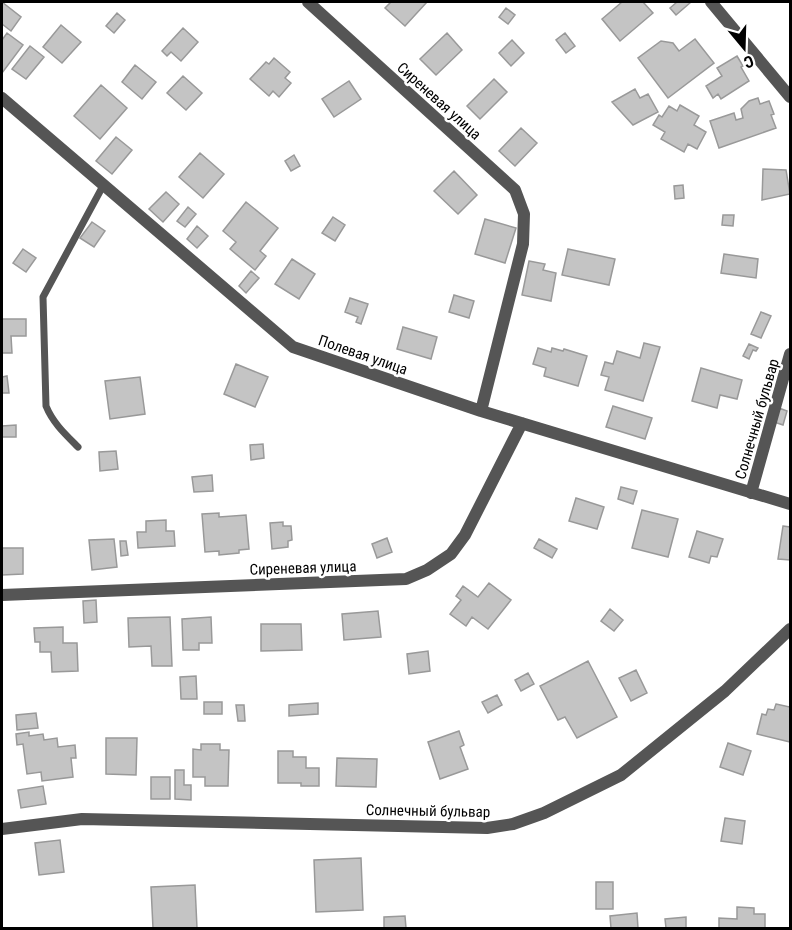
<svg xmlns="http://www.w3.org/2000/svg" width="792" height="930" viewBox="0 0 792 930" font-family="'Roboto Condensed',sans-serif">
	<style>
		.building { fill: #c4c4c4; stroke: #999; stroke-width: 1.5 }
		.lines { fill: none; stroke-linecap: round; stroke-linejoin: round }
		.service { stroke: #555; stroke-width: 7 }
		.minor { stroke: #555; stroke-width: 12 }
		.labels { text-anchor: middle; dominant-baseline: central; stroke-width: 5; stroke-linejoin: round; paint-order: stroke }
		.street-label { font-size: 15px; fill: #000; stroke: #fff }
	</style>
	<rect width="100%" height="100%" fill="#fff"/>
	<path class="building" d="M2,2L21,17L11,31L2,24Z
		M391,2H427L405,26L385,8Z
		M622,2H643L653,13L620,41L602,19Z
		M677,2H691L676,15L670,8Z
		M506,8L515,15L508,24L499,17Z
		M117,13L125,20L114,33L106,26Z
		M61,25L81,42L62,63L43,47Z
		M183,28L198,42L181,61L171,52L167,56L162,51Z
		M7,33L23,45L2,73V40Z
		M447,33L462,50L436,75L420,59Z
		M565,33L575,46L566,53L556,40Z
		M695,39L714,63L668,98L638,58L661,41L673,43L679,51Z
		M512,40L524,53L511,66L499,53Z
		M30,46L44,57L26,79L12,69Z
		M737,56L743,66L741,67L749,81L721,99L718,94L713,98L706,86L722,76L717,68Z
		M274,58L290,72L285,78L291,83L279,97L273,91L269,96L250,79L266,62L269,64Z
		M135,65L156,82L142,99L122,82Z
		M183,76L202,93L186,110L167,93Z
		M494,79L507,92L480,119L467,106Z
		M349,81L361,99L334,117L322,99Z
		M101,85L127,108L100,139L74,116Z
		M635,89L640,98L648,94L658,112L633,125L612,102Z
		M758,98L760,104L769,101L774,114L771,115L776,128L719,148L710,121L734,113L736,120L743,118L741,109L749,101Z
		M680,105L699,116L694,125L706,132L697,149L688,144L684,152L661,139L665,132L653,125L659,115L662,117L669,106L677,111Z
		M521,128L537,143L515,166L499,151Z
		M116,137L132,150L112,174L96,161Z
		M200,153L224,174L203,198L179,177Z
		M294,155L300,166L291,171L285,161Z
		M763,169L786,170L790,194L762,200Z
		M454,171L477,195L458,214L434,191Z
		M683,185L684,198L675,199L674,186Z
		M166,192L179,204L163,222L149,209Z
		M246,202L278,228L260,251L266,256L255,270L230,249L236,242L223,231Z
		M188,207L196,214L185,227L177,221Z
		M723,215H734L733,226L722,225Z
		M333,217L345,225L335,241L322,233Z
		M485,219L516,228L505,263L475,254Z
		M92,222L105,231L94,247L80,238Z
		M197,226L208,236L197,248L187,239Z
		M23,249L36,258L26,272L13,263Z
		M568,249L615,259L609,285L562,275Z
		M724,254L758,259L756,278L721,273Z
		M292,259L315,274L299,299L275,284Z
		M529,261L545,264L543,270L556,273L551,301L522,295Z
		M251,271L259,278L246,293L239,286Z
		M454,295L474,301L469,318L449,312Z
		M350,298L368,304L361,324L356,322L358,317L345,312Z
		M761,312L771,316L761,338L751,334Z
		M2,319H26V336H11L12,353H2Z
		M403,327L437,337L431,359L397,349Z
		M644,343L660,347L643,401L605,390L609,377L601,375L605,362L613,364L617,351L640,358Z
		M749,344L758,348L756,351L753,350L749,359L743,356Z
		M538,348L551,352L552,348L563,351L564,349L587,356L578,386L544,376L546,368L533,364Z
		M236,364L268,377L255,407L224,394Z
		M701,368L742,380L737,399L720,395L717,408L692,401Z
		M2,369V377L7,376L9,393H2Z
		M140,377L145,414L110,419L105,381Z
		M613,406L652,418L645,439L606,427Z
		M779,408L787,411L783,425L774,422Z
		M16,425V437H2V426Z
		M263,444L264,458L251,460L250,445Z
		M116,451L118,469L100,471L99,452Z
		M212,475L213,491L194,492L192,477Z
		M621,487L637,491L633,504L618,499Z
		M576,498L604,507L597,529L569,521Z
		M642,510L678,519L668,557L632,548Z
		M219,513V517L246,515L249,549L239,550V553L219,555V551L205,552L202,514Z
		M166,520V531H174L175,546L138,548L137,532H146V521Z
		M283,522V526H291L292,540L288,541V547L272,549L270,523Z
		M783,526L790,527V560L778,559Z
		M697,531L723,539L717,557L711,556L709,563L689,557Z
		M387,538L392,552L377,558L372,544Z
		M114,539L117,567L92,570L89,540Z
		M539,539L557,549L552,558L534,548Z
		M120,541H126L128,555L121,556Z
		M2,548H23V574L2,575Z
		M489,583L511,600L488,629L472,617L466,626L450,614L461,600L456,596L463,586L478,597Z
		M96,600L97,622L84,623L83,601Z
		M610,609L623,620L614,631L601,621Z
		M378,611L381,637L344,640L342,614Z
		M170,617L172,666H152L151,646L129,647L128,618Z
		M211,617L212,643H199V650H183L182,619Z
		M261,624H301L302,650L261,651Z
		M63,627V643H77L78,671L52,672L51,652H40V642H35L34,628Z
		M428,651L430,671L409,674L407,654Z
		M588,661L617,717L577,738L565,717L558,720L540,686Z
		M636,670L647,693L631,701L619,678Z
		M528,673L534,684L521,691L515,680Z
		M196,676L197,699H181L180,677Z
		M497,695L502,705L488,713L482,702Z
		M204,702H222V714H204Z
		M318,703V714L289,716V705Z
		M776,704L790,707V742L757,734L762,714L766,715L768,709L774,710Z
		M236,705H244L245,721H238Z
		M36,713L38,728L17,730L16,715Z
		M459,731L464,745L460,747L468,769L440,779L428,742Z
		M29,732V736L43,734L44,740L57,738L58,747L75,745L76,758H71L73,777L42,781L41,772L27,774L23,744L17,745L16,734Z
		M106,738H137L136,775L106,774Z
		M728,743L751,751L743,775L720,767Z
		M201,744H220V750H229L228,786H205V777H193V749L201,750Z
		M278,751H293V757H306V768H319V786H301V783H278Z
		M337,758L377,759L376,787L336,786Z
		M175,770H184V785H191V800L175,799Z
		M151,777H170V799H151Z
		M43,786L46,804L21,808L18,790Z
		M725,818L745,821L742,844L721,841Z
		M60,840L64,872L39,875L35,843Z
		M361,858L363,910L316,912L314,860Z
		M596,882H613V909H596Z
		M195,885L197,928H153L151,887Z
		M737,907L754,908V914H765V928H719V918L737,919Z
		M637,913L638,928H611L610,916Z
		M405,916L406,928H384V917Z
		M686,917V928H666L665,919Z"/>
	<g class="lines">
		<path class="service" d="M78,447C65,434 53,423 46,406L43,297L104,184"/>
		<path class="minor" d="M308,2L515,190L524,214L523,244L481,411
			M711,2L790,97
			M2,98L293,347L481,411L790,504
			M751,493L790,354
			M2,595L406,579L427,570L451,554L465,535L522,423
			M2,829L82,819L487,828L513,824L544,813L621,775L725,691L790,629"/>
	</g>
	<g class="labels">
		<g class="street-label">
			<text transform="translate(439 101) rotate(42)">Сиреневая улица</text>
			<text transform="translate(363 355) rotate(19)">Полевая улица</text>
			<text transform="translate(757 419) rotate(-74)">Солнечный бульвар</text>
			<text transform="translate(303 568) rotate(-2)">Сиреневая улица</text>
			<text transform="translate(428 811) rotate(1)">Солнечный бульвар</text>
		</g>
	</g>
	<rect width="792" height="930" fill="none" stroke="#000000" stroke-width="6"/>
	<g transform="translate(744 48) rotate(161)" stroke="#ffffff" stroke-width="4.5" paint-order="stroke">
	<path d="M0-4.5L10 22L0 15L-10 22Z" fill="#000000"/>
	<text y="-9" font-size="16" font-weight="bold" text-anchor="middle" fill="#000000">С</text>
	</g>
</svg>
